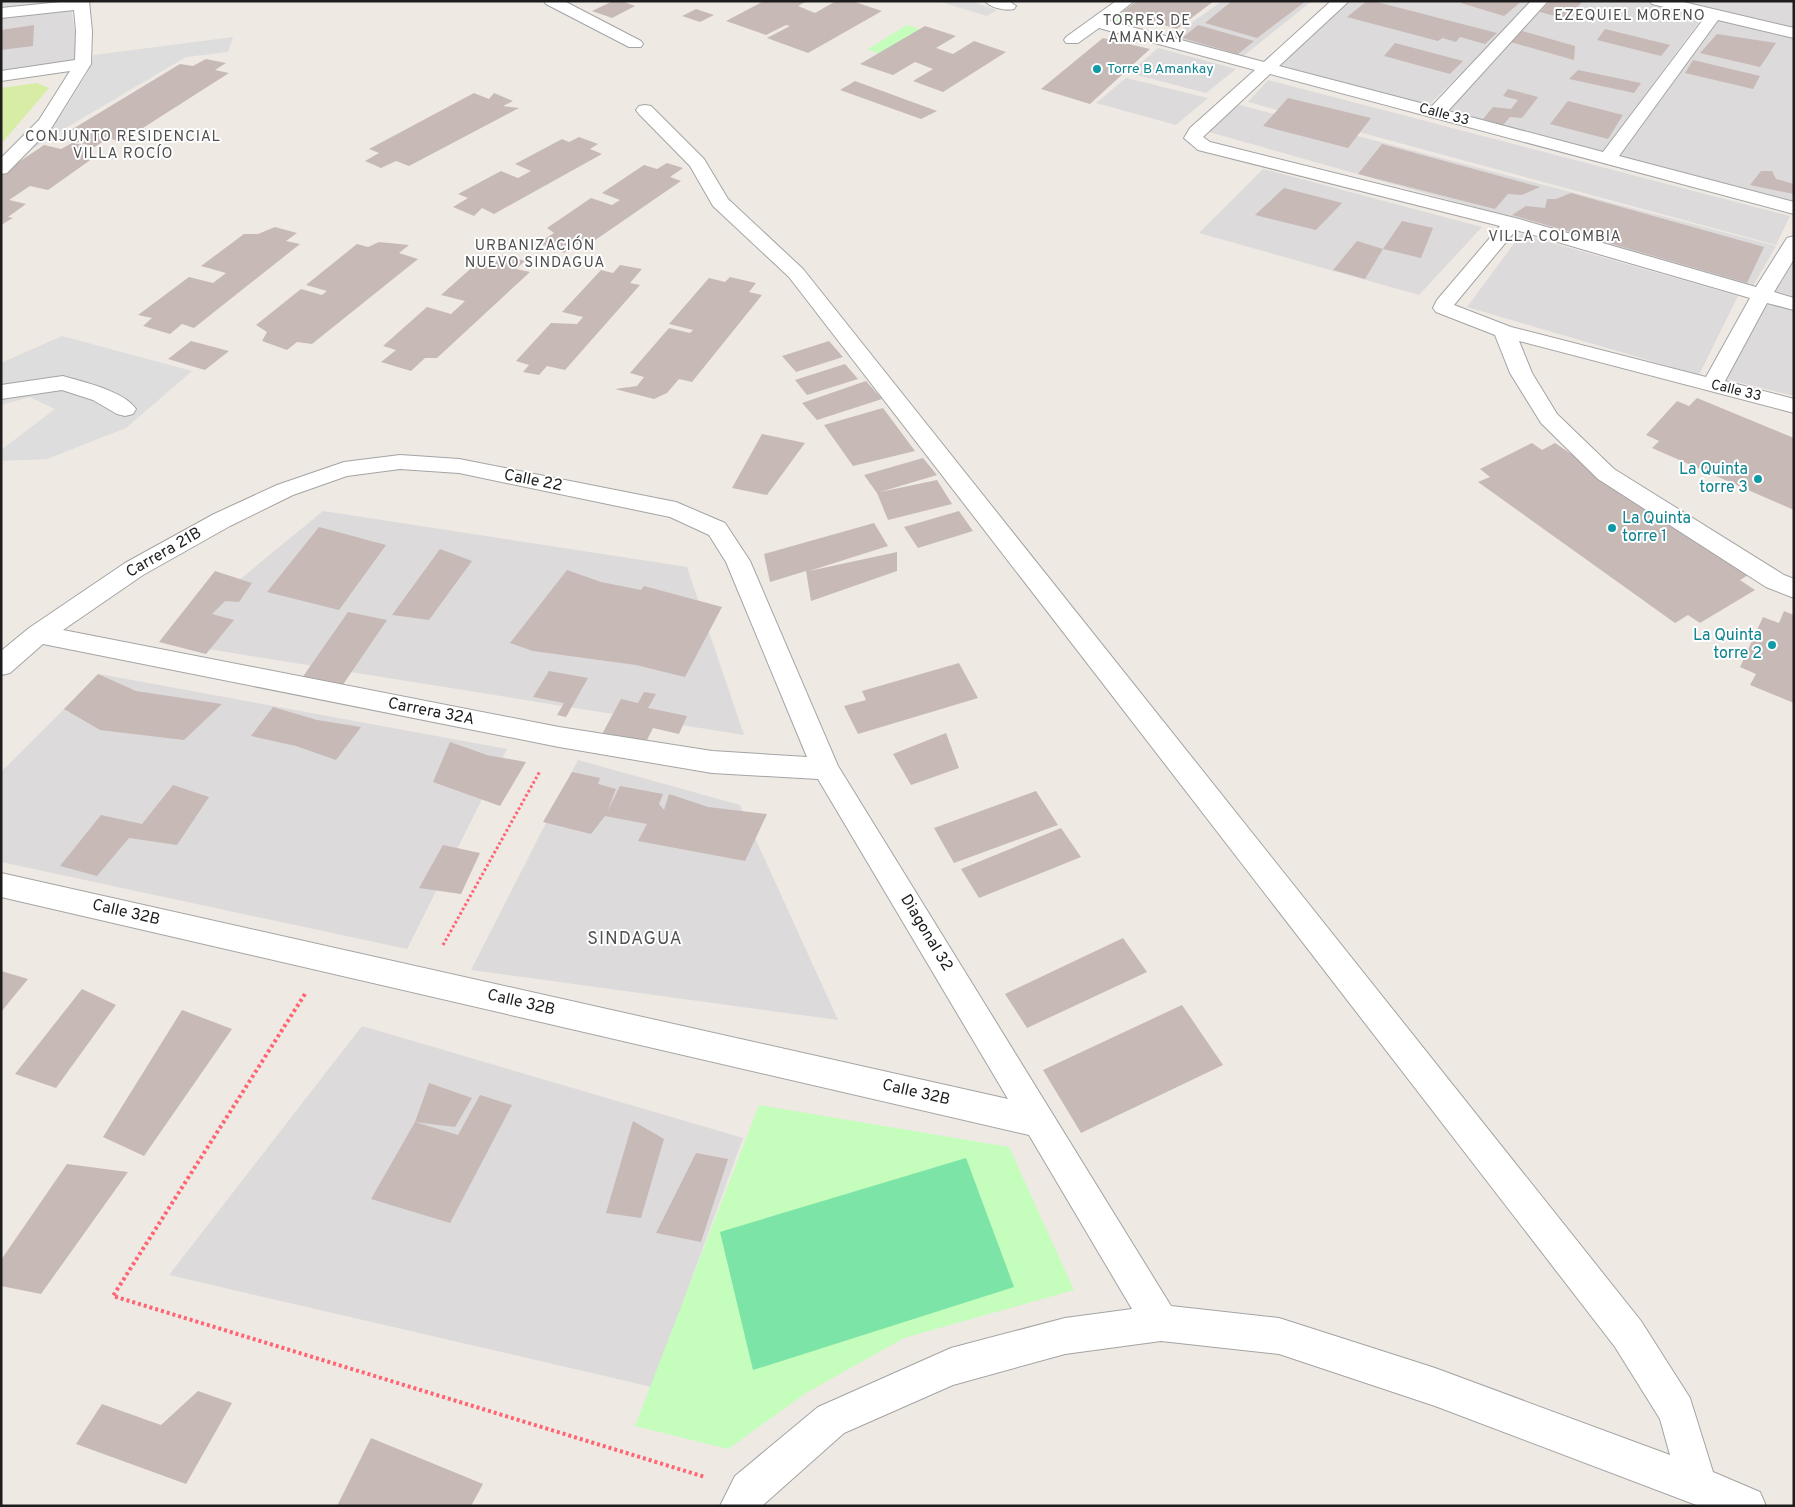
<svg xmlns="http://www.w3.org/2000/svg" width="1795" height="1507" viewBox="0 0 1795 1507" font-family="Overpass,sans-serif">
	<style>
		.residential { fill: #dcdadb }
		.grass { fill: #d7eda5 }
		.park { fill: #c4fdbc }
		.pitch { fill: #7be4a6 }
		.parking { fill: #ddd }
		.building { fill: #c7b9b6 }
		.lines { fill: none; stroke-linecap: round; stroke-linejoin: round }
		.minor-casing { stroke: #a4a4a4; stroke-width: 2 }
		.path-far1 { stroke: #ff6473; stroke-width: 3; stroke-dasharray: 2.5 2.5; stroke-linecap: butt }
		.path { stroke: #ff6473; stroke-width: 4; stroke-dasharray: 3 3; stroke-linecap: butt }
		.minor { fill: #fff; fill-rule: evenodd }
		.culture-dot { fill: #0f9aa8; stroke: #fff; stroke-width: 2 }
		.labels { text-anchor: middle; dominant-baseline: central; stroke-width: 4; stroke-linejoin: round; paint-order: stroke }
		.far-culture-label { font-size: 14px; fill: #0d838f; stroke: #fff; text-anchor: start }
		.far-street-label { font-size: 14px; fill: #1d1d1d; stroke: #fff }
		.far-neighbourhood-label { font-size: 15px; letter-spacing: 1px; fill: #505050; stroke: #fff }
		.culture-label { font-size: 16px; fill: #0d838f; stroke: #fff; text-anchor: end }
		.street-label { font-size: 16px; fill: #1d1d1d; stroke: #fff }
		.neighbourhood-label { font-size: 18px; letter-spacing: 1px; fill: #505050; stroke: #fff }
	</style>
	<rect width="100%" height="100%" fill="#efe9e3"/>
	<path class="residential" d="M1,1H70L80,63L1,75Z
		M1222,1H1312L1241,58L1169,39Z
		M1349,1H1534L1429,105L1279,65Z
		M1545,1H1647L1704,15L1602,153L1446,111Z
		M1671,1H1794V30Z
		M1717,19L1794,38V203L1617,157Z
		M1158,48L1236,69L1206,93L1129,73Z
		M1126,78L1208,98L1176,125L1096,103Z
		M1268,80L1790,216L1776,245L1248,102Z
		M1236,104L1776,246L1753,286L1202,130Z
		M1263,169L1482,227L1419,295L1199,233Z
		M1521,234L1738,296L1699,375L1467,307Z
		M1794,253V301L1771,295Z
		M1763,302L1794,311V396L1726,379Z
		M323,511L687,567L744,735L164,642Z
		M99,674L507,749L407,949L1,862V772Z
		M578,760L740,805L838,1020L471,970Z
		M362,1026L743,1138L652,1387L169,1275Z"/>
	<path class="grass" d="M37,83L49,88L1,144V88Z"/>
	<path class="park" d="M1120,13L1144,20L1132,28L1108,21Z
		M907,25L922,30L878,54L868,49Z
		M759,1105L1009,1147L1074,1290L904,1338L806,1393L728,1449L635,1426Z"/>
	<path class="pitch" d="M966,1158L1014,1287L753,1370L720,1232Z"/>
	<path class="parking" d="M938,1H970L997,10L987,16Z
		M233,37L228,52L186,57L64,129L12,162L65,109L88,72L94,55Z
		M62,336L192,371L126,428L47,459L1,461V450L55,409L30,397L1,405V363Z"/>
	<path class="building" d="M613,1H621L635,6L612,18L592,11Z
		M764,1H807L798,6L815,13L836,1H852L882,11L808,53L767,38L790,26L786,25L766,35L726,21Z
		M1137,1H1214L1177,29L1122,12Z
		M1232,1H1306L1257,38L1205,23Z
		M1367,1H1373L1497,33L1485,44L1460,37L1456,42L1443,38L1447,35L1438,41L1347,17Z
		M1463,1H1522L1504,16L1461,3Z
		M1550,1H1583L1566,19L1540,12Z
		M696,9L714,15L700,22L682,16Z
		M34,25L33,46L1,50V30Z
		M1198,25L1254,41L1238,54L1182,38Z
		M925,26L956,36L936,48L953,54L974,41L1006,52L943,92L913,81L933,69L915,62L893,75L860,64Z
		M1605,29L1670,45L1661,56L1597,40Z
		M1522,31L1575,46L1574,60L1507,41Z
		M1717,34L1776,43L1760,67L1700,53Z
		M1103,38L1150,49L1090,104L1041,89Z
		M1395,43L1463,61L1450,74L1384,56Z
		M206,59L226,63L215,70L229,73L121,142L108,138L95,147L74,141L86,134L71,130L180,64L193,66Z
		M1693,60L1760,76L1753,89L1685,73Z
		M1578,70L1641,83L1634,93L1569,79Z
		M855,81L937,111L921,119L840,90Z
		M1508,89L1538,97L1522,118L1510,117L1503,125L1483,119L1493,107L1511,109L1518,100L1503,96Z
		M474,93L489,99L494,93L513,101L503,106L519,108L409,166L396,161L381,168L365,161L379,153L369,149Z
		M1288,98L1371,118L1348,148L1263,126Z
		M1568,101L1623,115L1608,139L1550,124Z
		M579,137L598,144L590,149L602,154L494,214L482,208L474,216L453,207L468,198L458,194L501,171L518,178L531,171L515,164L562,139L569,142Z
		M72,143L94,147L85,154L96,156L48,190L30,186L9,200L26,204L8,217L13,218L1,225V174L44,145L61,149Z
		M1382,144L1540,187L1522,195L1508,194L1495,209L1358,174Z
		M667,163L683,168L670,177L681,181L588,245L577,244L564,253L538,243L554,233L547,228L591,198L612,205L620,200L602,193L644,165L657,169Z
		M1761,171H1772L1776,179L1794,184V194L1750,185Z
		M1284,188L1342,203L1316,230L1255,215Z
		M1571,193L1764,247L1747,283L1512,215L1526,206L1545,208L1547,199H1556Z
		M1402,221L1433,228L1421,258L1383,249Z
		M275,227L297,233L286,241L300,244L194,328L182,324L170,334L143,326L152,318L138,315L189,277L213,283L226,273L201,266L244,234H258Z
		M1357,241L1383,249L1365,279L1333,270Z
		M379,242L409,245L399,253L418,259L312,344L297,342L287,350L262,341L267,332L256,325L301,289L322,295L327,291L306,285L357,244L368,247Z
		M503,255L525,261L516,269L530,272L437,358H425L411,371L381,362L396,350L383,346L427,307L451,314L465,301L441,295L477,263L490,267Z
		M620,265L642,269L630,283L640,285L565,370L547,366L539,375L523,372L529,365L516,361L551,323L577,324L583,317L562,312L601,270L613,273Z
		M730,277L756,283L749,292L762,295L692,382L679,379L667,393L654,399L615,389L637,386L644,377L630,373L669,328L690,333L693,330L669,324L709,278L725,282Z
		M191,341L229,351L205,370L168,359Z
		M829,341L843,357L796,372L782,356Z
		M845,364L858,379L807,395L795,380Z
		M866,381L882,399L817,420L802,403Z
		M1697,398L1794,438V510L1652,448L1659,441L1646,435L1677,401L1689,406Z
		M883,408L915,451L853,466L824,425Z
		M762,434L805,443L767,495L732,488Z
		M1532,443L1542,450L1555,443L1750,574L1740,580L1755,590L1700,623L1688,615L1675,623L1478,482L1490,477L1480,469Z
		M923,458L937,475L880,492L937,480L952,504L888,520L877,493L864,475Z
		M959,511L973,531L918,548L904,527Z
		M874,523L888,546L809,571L897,552V571L811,601L806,571L770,582L764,554Z
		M319,527L386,545L339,610L267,592Z
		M440,549L472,561L429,620L392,615Z
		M567,570L601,582L641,590L644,586L722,607L685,677L636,665L533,651L510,643Z
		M215,571L252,583L239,602L225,601L212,614L234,620L206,654L159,642Z
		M1784,611L1794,615V703L1750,685L1756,674L1740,667L1763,617L1779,623Z
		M348,612L387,620L342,686L302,678Z
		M959,663L978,698L858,734L844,706L866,700L862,691Z
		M549,671L588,678L566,717L557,715L564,703L533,697Z
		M98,674L136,691L222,704L184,740L100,730L64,709Z
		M644,692L656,694L648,708L687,716L679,734L653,728L644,746L601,736L621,699L638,703Z
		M273,707L317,720L361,727L336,760L296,746L251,736Z
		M946,733L959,768L911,785L893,754Z
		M450,742L487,755L526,762L500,806L433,782Z
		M572,772L600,778L598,784L616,789L607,812L620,786L663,794L659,804L664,810L669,794L708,807L767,814L745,861L638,841L647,824L605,816L591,834L543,822Z
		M173,785L209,797L177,845L129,838L97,876L60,866L101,815L142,824Z
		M1036,791L1058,825L954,863L934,828Z
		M1061,828L1081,857L979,898L961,869Z
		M443,845L480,853L461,894L419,888Z
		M1123,938L1147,972L1027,1028L1005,994Z
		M1,971L28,979L1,1012Z
		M82,989L116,1005L56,1088L15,1074Z
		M1182,1005L1223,1065L1081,1133L1043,1070Z
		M182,1010L232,1029L144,1156L103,1137Z
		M429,1083L472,1098L455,1127L415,1122Z
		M480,1095L512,1105L450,1223L371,1199L415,1122L458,1135Z
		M633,1121L664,1139L641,1218L606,1213Z
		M696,1153L728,1159L701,1242L656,1233Z
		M67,1164L128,1172L41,1294L1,1286V1260Z
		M198,1391L232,1403L186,1484L76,1444L102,1404L161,1425Z
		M371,1438L483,1484L471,1506H337Z"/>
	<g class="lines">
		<defs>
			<path id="minor" d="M71,1H89L92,31L91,64L52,127L7,173L1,174V158L39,120L70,71L1,81V71L75,60L76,31L74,10L1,18V8Z
				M544,1H564L641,41L643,44L641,47H629L546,4Z
				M985,1H1009L1016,6L1014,9C1005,11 991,8 985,1Z
				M1116,1H1134L1109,21L1264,62L1331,1H1349L1279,66L1432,106L1531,1H1548L1448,111L1603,152L1705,17L1652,4L1650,1H1679L1794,28V38L1718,20L1619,156L1794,202V214L1270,74L1203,137L1210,142L1519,219L1756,287L1787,238L1794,236V259L1774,292L1794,298V310L1767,303L1725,381L1794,399V413L1519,341L1532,373L1557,414L1614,469L1784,575L1794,579V598L1766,587L1598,479L1541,423L1510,373L1495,335L1436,312L1433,308L1437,300L1500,226L1198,150L1184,138L1190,128L1255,70L1099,28L1078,43H1066L1064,40L1066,37ZM1516,230L1750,298L1706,377L1511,327L1454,305Z
				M645,105L651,106L704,159L728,199L803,269L1641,1321L1690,1398L1713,1472L1760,1492L1766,1506H1699L1435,1406L1279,1354L1161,1341L1065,1354L953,1385L844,1433L762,1506H720L735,1476L818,1407L951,1348L1065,1318L1132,1309L1029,1135L1,897V873L1008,1099L818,779L712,773L559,747L43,644L10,673L1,675V651L29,628L125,563L214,514L277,485L344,462L400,455L459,459L676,502L725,523L750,561L838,766L1171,1306L1279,1318L1435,1368L1670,1455L1660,1419L1615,1347L789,277L713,206L690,166L639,114L636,110L639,106ZM400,469L459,473L670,517L709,535L726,562L807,757L712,751L559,727L63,630L143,575L230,526L293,495L347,476Z
				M63,376C83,382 124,391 136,409L133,414L125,416L117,414L93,400L62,390L1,399V385Z"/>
		</defs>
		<use href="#minor" class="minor-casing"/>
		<path class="path-far1" d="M443,945L540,771"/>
		<path class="path" d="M305,994L113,1296L705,1477"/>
		<use href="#minor" class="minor"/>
	</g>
	<g class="culture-dot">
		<circle cx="1097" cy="69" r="5"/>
		<circle cx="1758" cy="479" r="5"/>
		<circle cx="1612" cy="528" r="5"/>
		<circle cx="1772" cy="645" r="5"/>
	</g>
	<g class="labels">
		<g class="far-culture-label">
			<text x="1107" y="69">Torre B Amankay</text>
		</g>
		<g class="far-street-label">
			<text transform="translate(1444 115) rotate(15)">Calle 33</text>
			<text transform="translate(1736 391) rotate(14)">Calle 33</text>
		</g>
		<g class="far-neighbourhood-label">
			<text x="1630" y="16">EZEQUIEL MORENO</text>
			<text x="1147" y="21">TORRES DE<tspan x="1147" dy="17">AMANKAY</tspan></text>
			<text x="123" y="137">CONJUNTO RESIDENCIAL<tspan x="123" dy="17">VILLA ROCÍO</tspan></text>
			<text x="1555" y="237">VILLA COLOMBIA</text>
			<text x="535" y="246">URBANIZACIÓN<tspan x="535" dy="17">NUEVO SINDAGUA</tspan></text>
		</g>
		<g class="culture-label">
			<text x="1748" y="470">La Quinta<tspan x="1748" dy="18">torre 3</tspan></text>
			<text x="1622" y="519" text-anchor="start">La Quinta<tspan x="1622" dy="18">torre 1</tspan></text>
			<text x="1762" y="636">La Quinta<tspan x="1762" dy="18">torre 2</tspan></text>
		</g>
		<g class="street-label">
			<text transform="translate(533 481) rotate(11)">Calle 22</text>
			<text transform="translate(164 553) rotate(-30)">Carrera 21B</text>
			<text transform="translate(431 712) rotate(11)">Carrera 32A</text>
			<text transform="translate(126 913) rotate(13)">Calle 32B</text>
			<text transform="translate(926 933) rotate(59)">Diagonal 32</text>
			<text transform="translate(521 1003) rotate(13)">Calle 32B</text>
			<text transform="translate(916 1093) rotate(13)">Calle 32B</text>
		</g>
		<g class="neighbourhood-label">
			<text x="635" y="939">SINDAGUA</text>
		</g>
	</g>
	<rect width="1795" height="1507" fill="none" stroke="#1d1d1d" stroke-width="5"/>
</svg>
